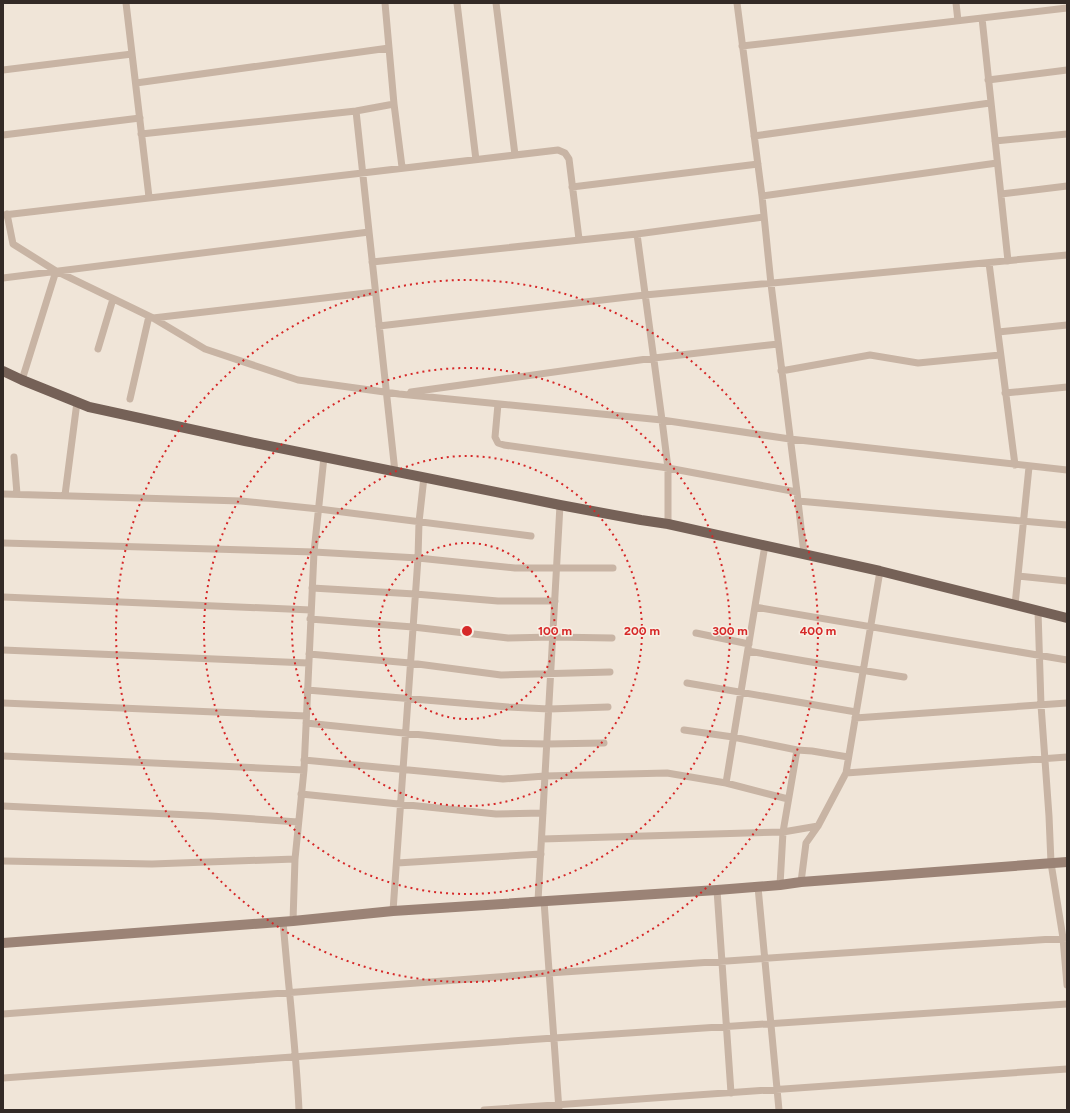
<svg xmlns="http://www.w3.org/2000/svg" width="1070" height="1113" viewBox="0 0 1070 1113" font-family="Figtree,sans-serif">
	<style>
		.lines { fill: none; stroke-linecap: round; stroke-linejoin: round }
		.street { stroke: #c8b4a4; stroke-width: 7 }
		.secondary { stroke: #9b8376; stroke-width: 10 }
		.primary { stroke: #756157; stroke-width: 10 }
		.ring { fill: none; stroke: #d62828; stroke-width: 2; stroke-dasharray: 2 4 }
		.centre { fill: #d62828; stroke: #f8efe4; stroke-width: 2 }
		.ring-label { font-size: 12px; text-anchor: middle; font-weight: bold; fill: #d62828; stroke: #f8efe4; stroke-width: 3; stroke-linejoin: round; paint-order: stroke }
	</style>
	<rect width="100%" height="100%" fill="#f0e5d8"/>
	<g class="lines">
		<path class="street" d="M126,3L149,197
			M385,3L394,104L402,167
			M457,3L476,160
			M496,3L515,155
			M737,3L762,196L771,284L797,492L804,554
			M956,3L958,21
			M982,18L1008,261
			M742,46L1067,8
			M3,70L132,54
			M988,80L1067,70
			M136,83L389,48
			M356,111L395,472
			M141,134L356,111L394,104
			M3,135L140,118
			M754,136L990,103
			M995,141L1067,134
			M572,187L758,164
			M1001,194L1067,186
			M762,196L997,163
			M7,214L13,244L56,271L153,318L205,349L298,380L399,394L662,420L790,439L1067,470
			M4,215L558,150L565,153L569,159L579,239
			M637,234L662,420L668,468V524
			M372,262L637,234L764,217
			M989,263L1015,465
			M3,278L369,232
			M153,318L375,292
			M379,326L645,295L1067,255
			M998,332L1067,325
			M98,349L113,299
			M781,371L870,355L918,363L1000,355
			M22,380L56,271
			M411,392L654,358L778,344
			M1005,393L1067,387
			M130,399L149,316
			M498,404L495,437L498,443L504,445L668,468L797,492
			M14,457L17,494
			M3,494L241,501L319,509L531,536
			M65,495L77,402
			M798,501L1067,525
			M3,543L314,552L418,558L515,568H613
			M1018,576L1067,581
			M312,588L415,594L498,601H555
			M3,597L311,610
			M1015,605L1029,467
			M755,607L1067,660
			M1038,611L1041,705L1049,816L1051,863L1063,938L1067,985
			M310,619L413,627L508,638L553,637L612,638
			M696,633L749,644
			M3,650L308,663
			M748,651L805,661L904,677
			M309,654L410,663L501,675L610,672
			M687,683L856,712
			M307,690L508,707L549,709L608,707
			M3,703L306,716
			M855,718L1067,703
			M306,723L501,743L547,744L604,743
			M684,730L733,737L797,750L812,751L848,757
			M3,756L304,770
			M304,760L503,779L545,776L667,773L726,783L788,799
			M846,773L1067,757
			M726,783L765,545
			M301,794L496,814L543,813
			M3,806L211,816L298,822
			M542,839L783,832L818,826
			M3,861L152,864L295,859
			M397,863L541,854
			M801,882L806,843L818,826L846,773L880,571
			M780,885L783,832L797,750
			M758,887L779,1110
			M717,890L731,1093
			M538,901L560,505
			M544,901L559,1110
			M393,911L418,558L419,522L424,477
			M283,921C288,984 296,1047 299,1110
			M293,921L295,859L304,770L314,552L324,457
			M3,1014L549,973L1067,938
			M3,1078L554,1038L1067,1004
			M484,1110L1067,1069"/>
		<path class="secondary" d="M3,943L293,921L393,911L717,890L780,885L801,882L1067,862"/>
		<path class="primary" d="M3,371L22,380L89,407L245,441L560,505L641,520L668,524L880,571L1067,618"/>
	</g>
	<g class="ring">
		<circle cx="467" cy="631" r="88"/>
		<circle cx="467" cy="631" r="175"/>
		<circle cx="467" cy="631" r="263"/>
		<circle cx="467" cy="631" r="351"/>
	</g>
	<circle cx="467" cy="631" r="6" class="centre"/>
	<g class="ring-label">
		<text x="555" y="635">100 m</text>
		<text x="642" y="635">200 m</text>
		<text x="730" y="635">300 m</text>
		<text x="818" y="635">400 m</text>
	</g>
	<rect width="1070" height="1113" fill="none" stroke="#332a26" stroke-width="8"/>
</svg>
